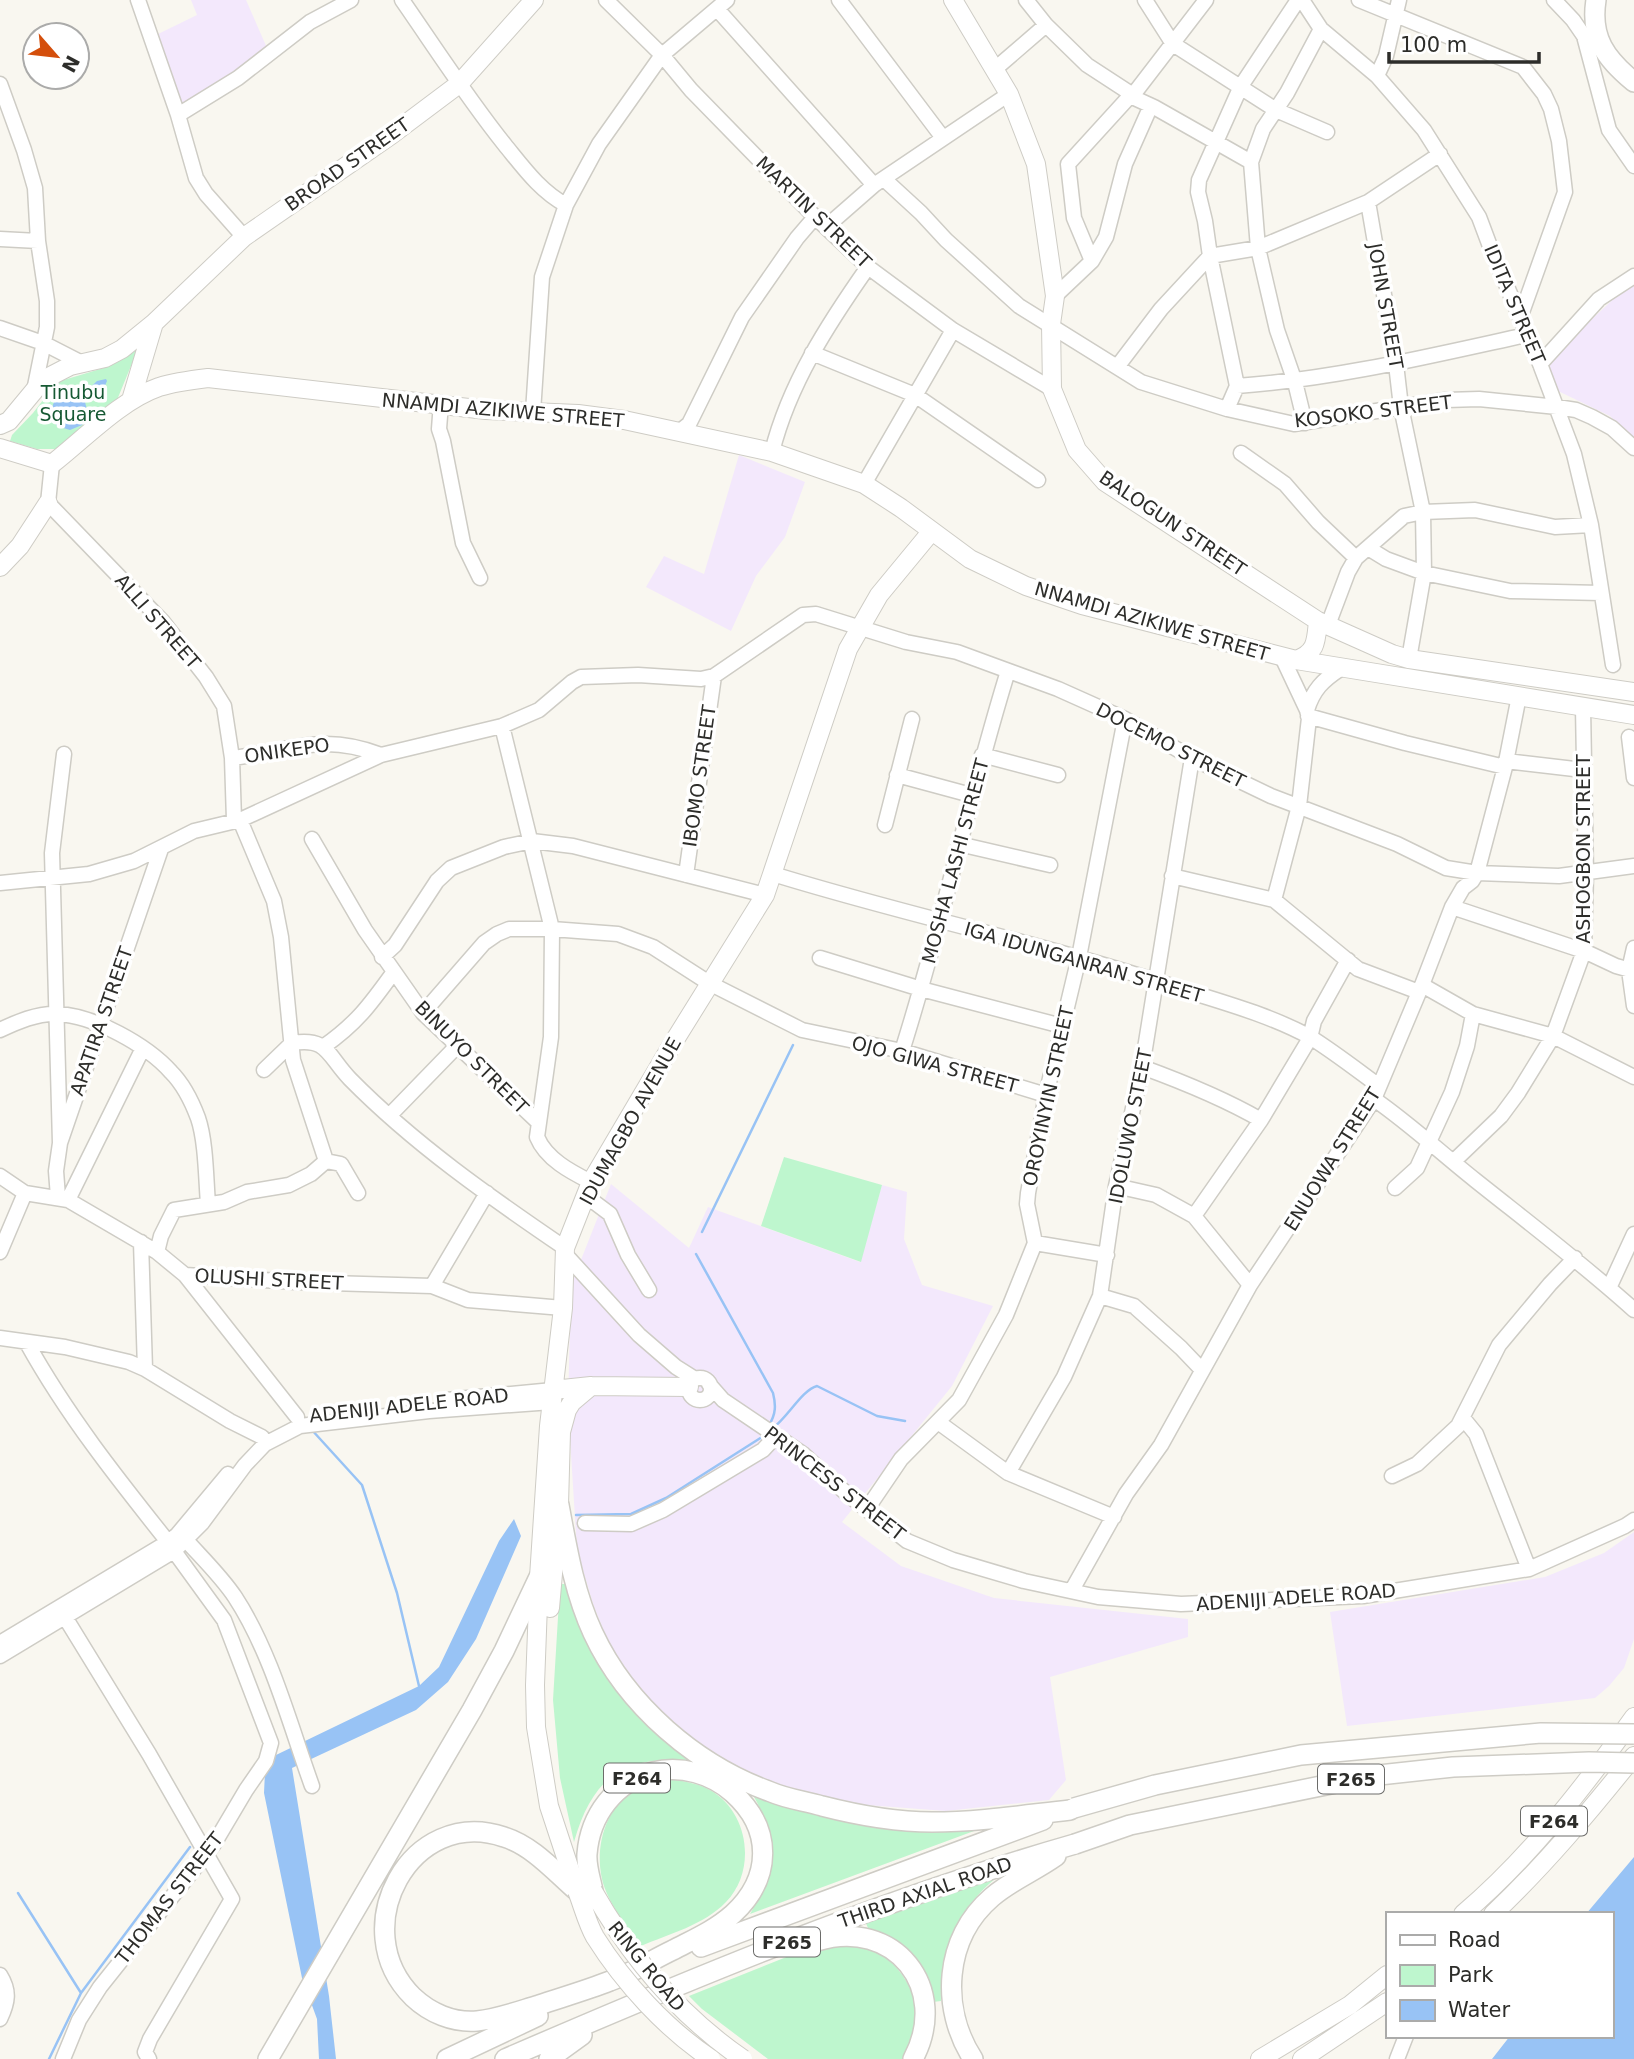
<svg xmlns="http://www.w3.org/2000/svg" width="1634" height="2059" viewBox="0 0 1634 2059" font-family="'DejaVu Sans',sans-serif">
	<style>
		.commercial { fill: #f3e8fc }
		.green { fill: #bef6ce }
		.water { fill: #98c3f5 }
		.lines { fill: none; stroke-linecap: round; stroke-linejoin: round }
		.stream { stroke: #98c3f5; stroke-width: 2.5 }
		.minor-casing { stroke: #ceccc5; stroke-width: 17 }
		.major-casing { stroke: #ceccc5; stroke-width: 20 }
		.highway-casing { stroke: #ceccc5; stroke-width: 22 }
		.minor { stroke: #fff; stroke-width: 14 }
		.major { stroke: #fff; stroke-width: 18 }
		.highway { stroke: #fff; stroke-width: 19 }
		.major-bridge-casing { stroke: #ceccc5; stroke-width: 20; stroke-linecap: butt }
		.highway-bridge-casing { stroke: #ceccc5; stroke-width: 22; stroke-linecap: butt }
		.major-bridge { stroke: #fff; stroke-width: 18 }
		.highway-bridge { stroke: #fff; stroke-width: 19 }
		.labels { text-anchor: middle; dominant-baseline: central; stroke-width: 7; stroke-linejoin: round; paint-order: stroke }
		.shield { fill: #fff; stroke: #6c6c6a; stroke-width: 2 }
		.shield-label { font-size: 18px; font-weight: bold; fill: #2d2d2a }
		.street-label { font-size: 19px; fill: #2d2d2a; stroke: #fff }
		.park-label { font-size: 19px; fill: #165933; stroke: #fff }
	</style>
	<rect width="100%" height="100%" fill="#f9f7f0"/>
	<path class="commercial" d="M191,0H246L267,48L232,77L182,103L154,36L197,15Z
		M1634,285V441L1610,416L1558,391L1547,361L1620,293Z
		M739,455L805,482L785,537L756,576L731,631L646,587L664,556L704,574Z
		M611,1184L689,1248L708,1207L860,1262L882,1185L907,1192L904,1239L922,1285L993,1306L952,1386L842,1522L901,1566L994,1598L1188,1619V1637L1050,1677L1066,1780L1049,1800L946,1811L853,1804L783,1789L736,1768L670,1724L632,1677L610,1646L594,1607L577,1550L568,1406L571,1285Z
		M1634,1532V1639L1624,1668L1609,1686L1595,1698L1347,1726L1330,1612L1545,1577L1604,1553Z"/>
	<path class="green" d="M140,344L117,400L60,449H37L10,441L12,435L33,413L57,382L107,367Z
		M784,1157L882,1185L861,1262L761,1226Z
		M560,1584H565C580,1627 595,1669 627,1702C648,1724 674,1742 697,1762C628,1753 593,1774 574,1842L560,1778L553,1700Z
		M669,1779C683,1781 697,1783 710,1790C749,1812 757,1870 726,1902C704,1925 669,1934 641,1946C626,1925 605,1900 601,1874C596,1844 606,1809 632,1791C643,1784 656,1782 669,1779Z
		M759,1793L919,1829L974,1831L750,1914C775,1872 779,1841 754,1797Z
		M996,1878C959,1908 939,1952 941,2001L933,2002C915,1961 913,1945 868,1928L865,1921Z
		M824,1944C834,1944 846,1942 856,1944C895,1952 925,1994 914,2034C912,2042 907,2051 904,2059H768L702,2009L689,1996L804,1950Z"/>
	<path class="water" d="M106,379L107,381L103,390L85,402L87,410L82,425L70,430L57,426C44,406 58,387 80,397L97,381Z
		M514,1519L521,1536L476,1639L448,1682L416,1710L292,1768L329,1996L336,2059H319L317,2019L302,1978L264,1793L265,1772L276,1755L419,1686L439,1667L499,1541Z
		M1634,1857V2059H1492L1510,2036H1611V1914H1586Z"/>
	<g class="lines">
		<path class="stream" d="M702,1232L793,1045
			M696,1254L773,1393C776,1405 776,1414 769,1425
			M773,1428C788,1417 802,1390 817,1386L877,1416L905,1421
			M311,1429L362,1485L397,1593L419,1686
			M576,1515L631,1514L666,1498L762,1437L764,1433
			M18,1893L81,1993
			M49,2059L81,1993L190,1847"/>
		<defs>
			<path id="minor" d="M138,0L178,115L196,178L206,194L244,237
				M402,0C436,49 468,99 505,145C523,167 540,191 566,205
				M606,0L662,55L691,90L815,217L868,267L953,330L1052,389
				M839,0L943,138
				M1026,0L1046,25L1087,65L1133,95L1130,96L1154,107L1251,162
				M1145,0L1173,44L1276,110L1327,132
				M1302,0L1321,29L1377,76L1424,130L1479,217L1491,249L1540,364L1574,454L1591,525L1613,665
				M1359,0L1523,67L1544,94L1551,109L1559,141L1565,192L1520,318
				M1554,0L1573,20L1584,36L1609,130L1634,166
				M717,9L874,185
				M995,69L1046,25
				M1377,76L1386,56L1399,0
				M0,84L24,150L35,188L38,241L47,301V327L34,391
				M1133,95L1206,0
				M178,115L238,78L310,22L351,0
				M884,179L921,213L946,240L1019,306L1141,382L1227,409L1294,424L1446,400L1479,399L1557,407L1576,410L1592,417L1612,428L1634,448
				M1368,202L1396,364L1401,407L1423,512L1424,573L1409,659
				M826,227L874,185L1009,94
				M0,239L38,241
				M1092,261L1074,218L1068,164L1130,96
				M1055,296L1092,261L1106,237L1125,164L1149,110L1154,107
				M0,328L43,343L82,363
				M812,353L915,395L1038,480
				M1540,364L1599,299L1634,276
				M1117,367L1161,309L1210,256L1258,248L1368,202L1440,154
				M1237,386C1335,379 1430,356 1526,335
				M441,403L439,429L443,441L463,543L480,578
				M1227,409L1237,386L1210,256L1205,221L1198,192L1199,180L1241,86L1298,0
				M533,412L542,277L566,205L599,144L662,55L727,0
				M1305,423L1295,382L1277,330L1258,248L1251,162L1263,129L1287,93L1321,29
				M679,432L689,424L694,414L742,317L797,238L815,217
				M772,452C789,384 828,324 868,267
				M1241,453L1285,484L1318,522L1356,558
				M52,464L48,503L163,622L206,677L224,706L232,758L234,820
				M864,484L953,330
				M1368,548L1386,559L1424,573L1510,591L1601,593
				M1328,625L1348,572L1356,558L1404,516L1423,512L1475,510L1555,527L1591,525
				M1307,710C1313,690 1323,680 1340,669
				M1308,716L1405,743L1505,767
				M502,726L552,929L551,1037L537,1137C546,1159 571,1172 591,1182
				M1629,737L1634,778
				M982,755L1058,775
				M232,758C291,751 322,732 381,755
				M1506,761L1583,770
				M897,775L971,795
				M240,820L274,901L281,937L293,1060L326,1161L341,1164L358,1193
				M885,825L912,719
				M312,839L365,930L423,1013L537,1121
				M959,844L1050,865
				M773,874C908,916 1047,944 1181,989C1224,1003 1270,1015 1310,1037C1334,1052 1357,1070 1379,1086
				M686,875L714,676
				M1172,876L1274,900L1358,969L1419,992
				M0,883L89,874L134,861L194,831L240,820L381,755L502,726L539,710L572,682L581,677L638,675L701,679L714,676L803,615L816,614L906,642L957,652L1058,689L1125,719L1192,758L1271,796L1397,844L1446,868L1477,873L1559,876L1634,866
				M1274,900L1299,806L1309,718L1307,710L1282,657
				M1452,907L1584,951L1616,966L1634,971
				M1634,948L1629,970L1634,1006
				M382,957L395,945L437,881L451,868L504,847L532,841L573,846L765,895
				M820,958L921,989L1062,1026
				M1422,985L1473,1014L1553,1036L1634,1077
				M423,1013L484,943L497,934L509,929H552L618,934L653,947L709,983L802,1030L902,1051L1046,1095
				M0,1030C17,1022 37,1013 57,1014C93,1015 147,1045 171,1072C183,1084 192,1102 198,1118C206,1141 206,1180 208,1204
				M292,1043C328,1037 327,1055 350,1079C414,1144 490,1197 565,1248
				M323,1047C356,1024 370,1005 393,973
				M902,1051C942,925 969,797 1008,671
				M1142,1067C1183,1082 1223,1098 1261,1120
				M264,1070L292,1043
				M1374,1099C1410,1124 1441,1153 1475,1180C1529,1223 1583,1264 1634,1310
				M389,1116L457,1046
				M60,1143L52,853L64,754
				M1454,1161L1501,1116L1518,1093L1553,1036L1584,951L1586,874L1583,707
				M0,1176L25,1193L68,1200L157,1252L185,1275L297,1417
				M1116,1186L1156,1195L1194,1216L1250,1285
				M1395,1188L1417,1168L1452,1092L1467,1046L1473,1014
				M586,1196L610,1214L628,1255L649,1290
				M58,1197L56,1171L60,1143L161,849
				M68,1200L143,1048
				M1194,1216L1261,1120L1310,1038L1314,1021L1348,960
				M141,1242L145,1369
				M1035,1243L1107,1255
				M0,1252L25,1193
				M157,1252L161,1236L174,1210L224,1202L247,1192L289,1185L311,1174L326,1161
				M564,1253L639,1335L676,1367L695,1379
				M185,1275L295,1282L432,1286L468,1300L563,1308
				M432,1286L487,1193
				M1609,1288L1634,1234
				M1100,1296L1134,1306L1181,1348L1202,1370
				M0,1338L65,1347L129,1362L145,1369L230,1421L262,1437
				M27,1343C67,1415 117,1478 168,1542
				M689 1389a11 11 0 1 1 22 0a11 11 0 1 1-22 0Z
				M709,1384L723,1400L803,1454L846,1493L907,1541L953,1560L1024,1581L1098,1597L1181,1604L1363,1596L1529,1569L1625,1526L1634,1520
				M446,1400L553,1390
				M1463,1418L1476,1434L1529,1569
				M938,1422L1008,1473L1114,1517
				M1008,1473L1064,1377L1100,1296L1116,1186L1142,1067L1192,758
				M1392,1476L1417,1464L1458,1426L1499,1345L1550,1284L1575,1258
				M867,1509L901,1459L959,1400L1006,1315L1035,1243L1027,1204L1028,1193L1046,1095L1079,957L1125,719
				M585,1523L631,1524L663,1510L763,1450L775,1437
				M185,1539C202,1558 221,1576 235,1597C271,1652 290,1725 312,1786
				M1072,1590L1126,1494L1161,1445L1250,1285L1374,1099L1422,985L1452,907L1463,888L1472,881L1477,873L1505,767L1519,696
				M60,1609L149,1754L232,1899L150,2039L145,2052L149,2059
				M0,1643L168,1542L177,1535L228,1474
				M0,1656L174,1551L202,1523L245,1465L265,1444L300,1426L429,1411L552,1402
				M0,1975C10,1991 8,2002 0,2019
				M63,2059L79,2020L100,1987L214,1844L246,1790L266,1761L271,1743L224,1620L174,1551
				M1397,2059L1406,2036"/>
			<path id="major" d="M953,0L1009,94L1036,164L1055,296L1051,324L1052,389L1077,450L1105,482L1318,621L1392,654L1409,659L1634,692
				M131,400L154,323
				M0,425L9,421L43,380L70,366L105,358L122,349L154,323L244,237L391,135L459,84L534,0
				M0,448L52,464C84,439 121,400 159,387C175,382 191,380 208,378L486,410L578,414L624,420L772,452L864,484L901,508L970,559L1026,586L1082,605L1296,660L1634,715
				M0,567L20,546L48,503
				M1296,660C1317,653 1316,640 1318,621
				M553,1390L591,1386L689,1387
				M550,1608L559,1505L561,1432L567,1410L572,1402L591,1386
				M577,1891L549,1806L536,1727L535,1685L539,1577L549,1426L563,1308L565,1248L591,1182L673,1043L765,895L848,649L879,595L931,532
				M1463,1914C1529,1858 1584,1787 1634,1717
				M1493,1914C1545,1865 1590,1811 1634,1756
				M1260,2059L1350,2005L1387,1975
				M1302,2059L1387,2002"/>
			<path id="highway" d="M1596,0C1590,38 1606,59 1634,82
				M559,1505C567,1548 574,1592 593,1633C627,1706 696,1765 771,1792C787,1799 805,1801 822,1806C857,1815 896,1822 932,1822C978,1822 1024,1815 1070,1810
				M577,1891C555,1872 533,1846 504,1837C411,1805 344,1929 413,1997C430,2013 453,2023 477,2021C498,2019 519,2011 539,2005C563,1997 587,1990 610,1981C632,1973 652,1960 673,1950C694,1939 715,1930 733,1914C772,1878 773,1829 733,1793C712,1774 681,1765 653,1772C615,1782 590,1815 587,1854C586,1866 591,1880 593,1891
				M817,1941C894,1917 951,1988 913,2059
				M701,1947L1043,1820
				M268,2059L472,1710L504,1651L539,1577
				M447,2059L538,2016
				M505,2059C692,1978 879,1900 1075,1844
				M549,2059L582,2035
				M973,2059C940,2008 944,1938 992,1897C1012,1880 1035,1871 1056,1856"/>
		</defs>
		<use href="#minor" class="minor-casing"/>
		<use href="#major" class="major-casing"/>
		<use href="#highway" class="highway-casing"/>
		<use href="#minor" class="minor"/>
		<use href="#major" class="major"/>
		<use href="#highway" class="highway"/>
		<defs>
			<path id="major-bridge" d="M577,1891C583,1906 587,1923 595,1937C624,1983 665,2028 711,2059
				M593,1891C631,1958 679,2015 743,2059"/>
			<path id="highway-bridge" d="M1074,1808L1155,1785L1301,1755L1541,1733L1634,1734
				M1075,1844L1130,1825L1370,1776L1453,1767L1589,1762L1634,1763"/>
		</defs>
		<use href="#major-bridge" class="major-bridge-casing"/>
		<use href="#highway-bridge" class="highway-bridge-casing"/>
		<use href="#major-bridge" class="major-bridge"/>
		<use href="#highway-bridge" class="highway-bridge"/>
	</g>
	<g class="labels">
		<g class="shield">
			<rect x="604" y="1763.5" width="66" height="29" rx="5"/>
			<rect x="1318" y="1764.5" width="66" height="29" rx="5"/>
			<rect x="1521" y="1806.5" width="66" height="29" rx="5"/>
			<rect x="754" y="1927.5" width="66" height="29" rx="5"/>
		</g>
		<g class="shield-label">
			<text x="637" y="1778">F264</text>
			<text x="1351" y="1779">F265</text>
			<text x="1554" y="1821">F264</text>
			<text x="787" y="1942">F265</text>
		</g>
		<g class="street-label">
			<text transform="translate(347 164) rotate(-35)">BROAD STREET</text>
			<text transform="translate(814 212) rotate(44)">MARTIN STREET</text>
			<text transform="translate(1515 304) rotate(67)">IDITA STREET</text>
			<text transform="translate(1386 306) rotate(80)">JOHN STREET</text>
			<text transform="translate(503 410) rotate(5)">NNAMDI AZIKIWE STREET</text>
			<text transform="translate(1373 411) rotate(-7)">KOSOKO STREET</text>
			<text transform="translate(1173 523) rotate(34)">BALOGUN STREET</text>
			<text transform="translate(158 621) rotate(49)">ALLI STREET</text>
			<text transform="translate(1152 621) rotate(16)">NNAMDI AZIKIWE STREET</text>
			<text transform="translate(1171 745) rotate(27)">DOCEMO STREET</text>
			<text transform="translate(287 750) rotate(-8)">ONIKEPO</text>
			<text transform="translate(699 776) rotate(-82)">IBOMO STREET</text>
			<text transform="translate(1583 849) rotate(-90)">ASHOGBON STREET</text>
			<text transform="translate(955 861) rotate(-75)">MOSHA LASHI STREET</text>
			<text transform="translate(1084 962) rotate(16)">IGA IDUNGANRAN STREET</text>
			<text transform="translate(101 1021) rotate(-71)">APATIRA STREET</text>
			<text transform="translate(472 1057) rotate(45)">BINUYO STREET</text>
			<text transform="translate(935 1064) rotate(15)">OJO GIWA STREET</text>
			<text transform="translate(1048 1096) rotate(-78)">OROYINYIN STREET</text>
			<text transform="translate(630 1121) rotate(-61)">IDUMAGBO AVENUE</text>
			<text transform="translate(1130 1126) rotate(-79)">IDOLUWO STEET</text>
			<text transform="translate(1332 1159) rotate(-58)">ENUOWA STREET</text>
			<text transform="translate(269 1279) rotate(3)">OLUSHI STREET</text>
			<text transform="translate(409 1405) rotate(-6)">ADENIJI ADELE ROAD</text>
			<text transform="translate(835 1483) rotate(38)">PRINCESS STREET</text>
			<text transform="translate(1296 1597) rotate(-4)">ADENIJI ADELE ROAD</text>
			<text transform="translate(925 1892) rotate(-19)">THIRD AXIAL ROAD</text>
			<text transform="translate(169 1898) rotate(-52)">THOMAS STREET</text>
			<text transform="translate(647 1966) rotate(51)">RING ROAD</text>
		</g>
		<g class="park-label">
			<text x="73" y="392">Tinubu<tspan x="73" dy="22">Square</tspan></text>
		</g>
	</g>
	<rect x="1386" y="1912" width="228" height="126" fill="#ffffff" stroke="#ababaa" stroke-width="2"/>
	<rect x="1400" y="1935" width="35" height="10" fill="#ffffff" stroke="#ababaa" stroke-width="2"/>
	<text x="1448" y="1947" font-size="21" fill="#2d2d2a">Road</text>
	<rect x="1400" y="1965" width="35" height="21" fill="#bef6ce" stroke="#ababaa" stroke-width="2"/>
	<text x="1448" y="1982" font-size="21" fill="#2d2d2a">Park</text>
	<rect x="1400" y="2000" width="35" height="21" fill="#98c3f5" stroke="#ababaa" stroke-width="2"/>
	<text x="1448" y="2017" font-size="21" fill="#2d2d2a">Water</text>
	<g transform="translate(56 56) rotate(118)"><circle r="33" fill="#ffffff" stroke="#ababaa" stroke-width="2"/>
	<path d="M0-5L12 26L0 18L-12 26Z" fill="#d44f0c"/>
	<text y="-10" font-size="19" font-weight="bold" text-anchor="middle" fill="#2d2d2a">N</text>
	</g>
	<path d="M1389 52v10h150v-10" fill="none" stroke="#2d2d2a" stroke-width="3.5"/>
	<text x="1400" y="52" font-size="21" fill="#2d2d2a" stroke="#ffffff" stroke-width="5" paint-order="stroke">100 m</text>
</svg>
